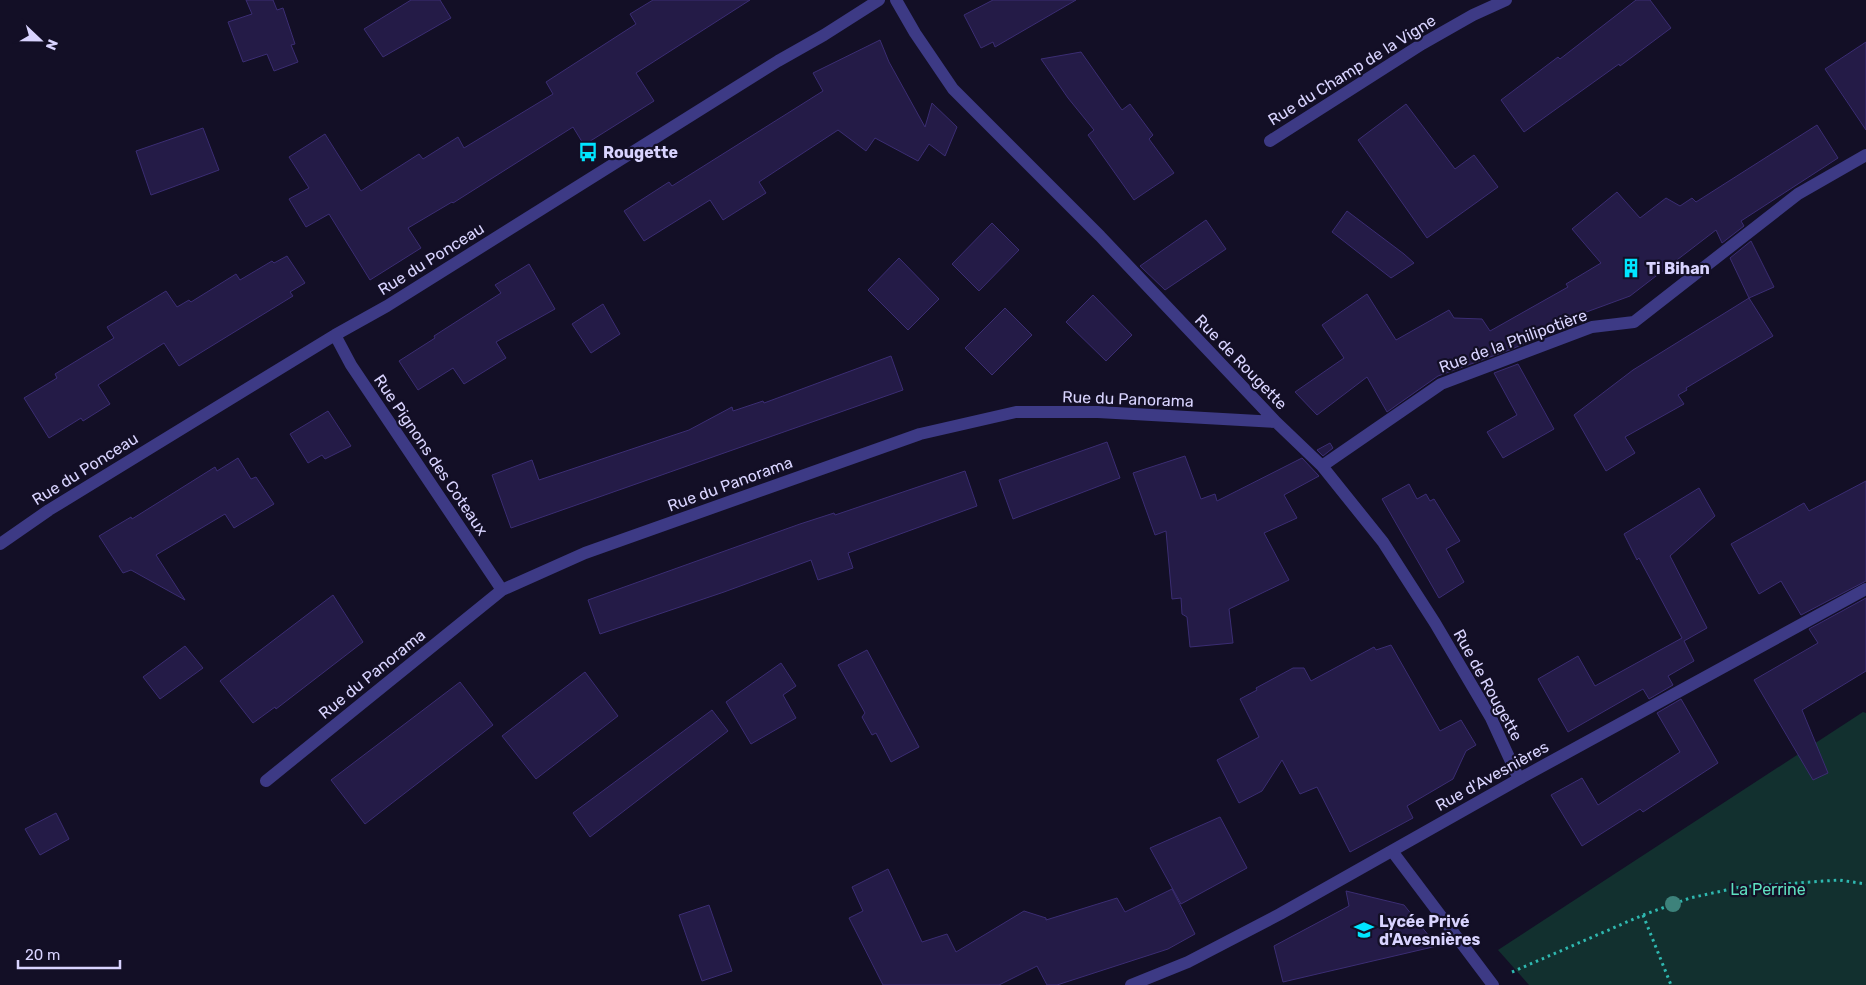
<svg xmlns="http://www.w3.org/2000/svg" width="1866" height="985" viewBox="0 0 1866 985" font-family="Rubik,sans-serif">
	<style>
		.green { fill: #12302f }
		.building { fill: #241b47; stroke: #3b2d73 }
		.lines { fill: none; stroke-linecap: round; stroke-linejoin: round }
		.path { stroke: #2fb8b0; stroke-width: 3; stroke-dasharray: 2.5 4; stroke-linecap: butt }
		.minor { stroke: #3d3a85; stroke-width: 12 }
		.tree { fill: #3d827b }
		.labels { text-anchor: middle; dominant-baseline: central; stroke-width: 4.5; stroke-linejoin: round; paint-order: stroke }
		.street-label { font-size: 16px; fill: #d9d4ff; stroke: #130f26 }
		.poi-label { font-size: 16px; font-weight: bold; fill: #d9d4ff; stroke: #130f26; text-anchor: start }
		.park-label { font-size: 16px; fill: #5fe0c0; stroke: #130f26 }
	</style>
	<rect width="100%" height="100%" fill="#130f26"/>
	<path class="green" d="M1863,712L1866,713V985H1529L1498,950Z"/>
	<path class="building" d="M246,0H273L277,10L283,8L295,44L291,45L298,62L274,71L267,54L243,62L228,22L252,14Z
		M411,0H440L451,18L383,57L364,29Z
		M653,0H750L636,73L654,101L584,145L573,127L453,203L452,202L408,228L421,248L370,280L329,214L306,227L289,199L309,188L289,157L325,134L361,191L419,154L423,159L458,137L464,148L553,94L546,82L636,24L630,14Z
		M993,0H1076L995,47L993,42L981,48L964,15Z
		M1636,0H1650L1671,28L1620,66L1619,64L1524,132L1501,100L1558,57L1560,59Z
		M880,40L889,62L925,127L932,103L957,127L945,156L929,144L918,161L875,138L866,151L838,130L759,182L766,193L723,220L710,200L644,241L624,211L669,182L672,186L823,91L813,73Z
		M1866,42V130L1825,69Z
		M1081,52L1122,110L1130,104L1153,135L1149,139L1174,173L1134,200L1088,135L1094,130L1068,98L1041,59Z
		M1406,104L1455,169L1474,155L1498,187L1427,238L1358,140Z
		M1817,125L1838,158L1741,221L1744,226L1722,243L1716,230L1630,296L1581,314L1584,317L1512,349L1438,376L1387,412L1367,377L1317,415L1295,392L1344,358L1322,325L1367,294L1396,340L1449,310L1454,318L1482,319L1490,331L1568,287L1566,284L1601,263L1572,229L1617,192L1640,218L1666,198L1680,206L1692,198L1696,202Z
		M203,128L219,170L151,195L136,151Z
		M1347,211L1404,254L1414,263L1391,278L1332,232Z
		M1206,220L1226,249L1165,290L1140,266Z
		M992,223L1019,250L979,291L952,264Z
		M1751,241L1774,287L1749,298L1730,258Z
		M287,256L305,283L290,292L293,296L179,366L164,343L98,385L110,404L83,421L81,418L49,438L24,398L57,378L55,374L114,338L107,327L166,291L177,307L189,300L191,302L236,274L240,280L272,261L274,263Z
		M899,258L939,299L908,330L868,290Z
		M529,264L555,309L496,342L506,358L464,384L453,368L418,390L399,361L435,338L434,336L501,293L495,285Z
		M1093,295L1132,335L1106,361L1066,322Z
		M1749,298L1773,336L1686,388L1687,390L1678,395L1684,404L1625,437L1635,453L1606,471L1574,415L1633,370Z
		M603,304L620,334L591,353L572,324Z
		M1005,308L1032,335L992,375L965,348Z
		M891,356L903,390L511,528L492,475L532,460L539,480L689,430L732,407L733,411L763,401L764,403Z
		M1518,364L1554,429L1503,458L1487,432L1517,415L1494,373Z
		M328,411L351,446L325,459L322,455L308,463L290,434Z
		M1107,442L1120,478L1013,519L999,480Z
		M1330,443L1333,448L1323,456L1317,450Z
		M1185,456L1201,499L1215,494L1217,501L1302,458L1319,476L1284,495L1297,518L1264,533L1289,580L1229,609L1233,643L1190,647L1187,617L1182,614L1181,598L1172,599L1166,531L1155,535L1133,473Z
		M238,458L251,479L256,477L274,504L234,528L225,514L156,555L185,600L131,570L123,573L99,536L131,517L132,519L215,467L217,471Z
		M965,471L977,506L848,553L853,568L818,580L811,560L724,592L600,634L588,600L800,524L834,513L835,515Z
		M1866,481V581L1801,615L1781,581L1759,594L1731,544L1804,503L1809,511Z
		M1409,484L1417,499L1426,494L1430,501L1434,499L1460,541L1446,549L1464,582L1439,598L1382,499Z
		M1699,488L1715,516L1670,556L1707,628L1684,641L1694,661L1668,676L1673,685L1649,699L1643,689L1568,732L1538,679L1578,656L1595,686L1682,638L1639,558L1637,560L1624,534Z
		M333,595L363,642L276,709L275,707L253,723L220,681Z
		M1866,598V671L1802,710L1828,773L1813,780L1754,680L1818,643L1809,629Z
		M1391,645L1440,731L1461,720L1476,745L1466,751L1453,779L1407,806L1413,818L1350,852L1317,787L1300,794L1282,760L1262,791L1239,803L1217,760L1259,737L1240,699L1257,690L1256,688L1293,668H1304L1311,681L1374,647L1376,650Z
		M185,646L203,668L160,699L143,677Z
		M867,650L919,747L891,762L876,733L872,735L862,717L865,713L838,665Z
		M781,663L796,686L783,695L796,718L751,744L726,702Z
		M585,672L618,716L536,779L502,736Z
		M460,682L493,725L365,824L331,780Z
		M1681,699L1718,763L1643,812L1640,809L1582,846L1551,795L1582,778L1598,805L1680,752L1657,713Z
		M712,710L728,731L590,837L573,813Z
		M56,813L69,839L40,855L25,829Z
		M1220,817L1247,868L1181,904L1150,848Z
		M888,869L922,942L947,934L956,952L1024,911L1046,918V920L1117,898L1125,912L1172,889L1195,934L1168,949L1057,985H1047L1037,966L999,985H883L849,918L863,911L852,887Z
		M1346,891L1404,905L1437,946L1283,982L1274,946L1349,906Z
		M709,905L732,971L702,981L679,915Z"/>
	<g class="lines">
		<path class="path" d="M1643,915L1671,985
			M1512,972L1643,915L1690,898L1740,887L1839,880L1866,884"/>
		<path class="minor" d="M896,0L915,33L953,89L1100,236L1276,422L1322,466L1383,542L1435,623L1491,718L1519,779
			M1270,141L1422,44L1473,15L1506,0
			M335,335L351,365L502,590
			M1322,466L1441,384L1592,327L1634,322L1798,194L1866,155
			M0,544L49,510L335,335L387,306L778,61L824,35L879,0
			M266,781L502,590L585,553L920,434L1016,412H1098L1276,422
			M1392,851L1493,985
			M1131,985L1188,962L1280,914L1519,779L1866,589"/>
	</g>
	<circle class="tree" cx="1673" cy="904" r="8"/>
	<defs>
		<symbol id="bus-bare" viewBox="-9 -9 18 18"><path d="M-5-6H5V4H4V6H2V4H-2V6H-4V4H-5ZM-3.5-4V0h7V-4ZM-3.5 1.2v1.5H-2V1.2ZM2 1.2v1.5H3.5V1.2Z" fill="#00e5ff" stroke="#130f26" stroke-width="2.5" paint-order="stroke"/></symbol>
		<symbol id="building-bare" viewBox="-9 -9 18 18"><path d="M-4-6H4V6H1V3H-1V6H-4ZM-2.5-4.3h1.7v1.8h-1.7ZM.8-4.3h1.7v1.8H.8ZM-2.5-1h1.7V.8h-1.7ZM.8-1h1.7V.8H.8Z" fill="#00e5ff" stroke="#130f26" stroke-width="2.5" paint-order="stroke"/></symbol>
		<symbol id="school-bare" viewBox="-9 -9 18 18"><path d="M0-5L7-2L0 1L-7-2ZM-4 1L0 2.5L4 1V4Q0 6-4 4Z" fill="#00e5ff" stroke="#130f26" stroke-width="2.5" paint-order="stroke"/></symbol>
	</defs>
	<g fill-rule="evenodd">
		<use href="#bus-bare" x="574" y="138" width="28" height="28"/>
		<use href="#building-bare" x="1617" y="254" width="28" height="28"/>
		<use href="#school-bare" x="1350" y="916" width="28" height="28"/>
	</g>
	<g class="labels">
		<g class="street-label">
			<text transform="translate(1352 70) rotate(-32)">Rue du Champ de la Vigne</text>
			<text transform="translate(431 259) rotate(-32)">Rue du Ponceau</text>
			<text transform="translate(1513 341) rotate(-20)">Rue de la Philipotière</text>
			<text transform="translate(1241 362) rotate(46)">Rue de Rougette</text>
			<text transform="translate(1128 399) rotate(2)">Rue du Panorama</text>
			<text transform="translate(431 455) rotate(56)">Rue Pignons des Coteaux</text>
			<text transform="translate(85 469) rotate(-32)">Rue du Ponceau</text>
			<text transform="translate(730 484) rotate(-20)">Rue du Panorama</text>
			<text transform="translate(372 674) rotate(-39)">Rue du Panorama</text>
			<text transform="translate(1488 685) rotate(61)">Rue de Rougette</text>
			<text transform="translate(1492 776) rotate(-29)">Rue d'Avesnières</text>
		</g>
		<g class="poi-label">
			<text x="603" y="152">Rougette</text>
			<text x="1646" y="268">Ti Bihan</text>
			<text x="1379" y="921">Lycée Privé<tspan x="1379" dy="18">d'Avesnières</tspan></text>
		</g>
		<g class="park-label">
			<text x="1768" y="889">La Perrine</text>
		</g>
	</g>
	<g transform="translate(40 40) rotate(112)" stroke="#130f26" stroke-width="4" paint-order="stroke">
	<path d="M0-4L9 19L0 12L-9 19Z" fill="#d9d4ff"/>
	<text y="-8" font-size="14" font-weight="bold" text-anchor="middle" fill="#d9d4ff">N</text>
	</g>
	<path d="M18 960v8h102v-8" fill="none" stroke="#d9d4ff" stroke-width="2.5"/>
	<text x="25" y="960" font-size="15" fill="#d9d4ff" stroke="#130f26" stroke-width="4" paint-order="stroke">20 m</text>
</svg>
